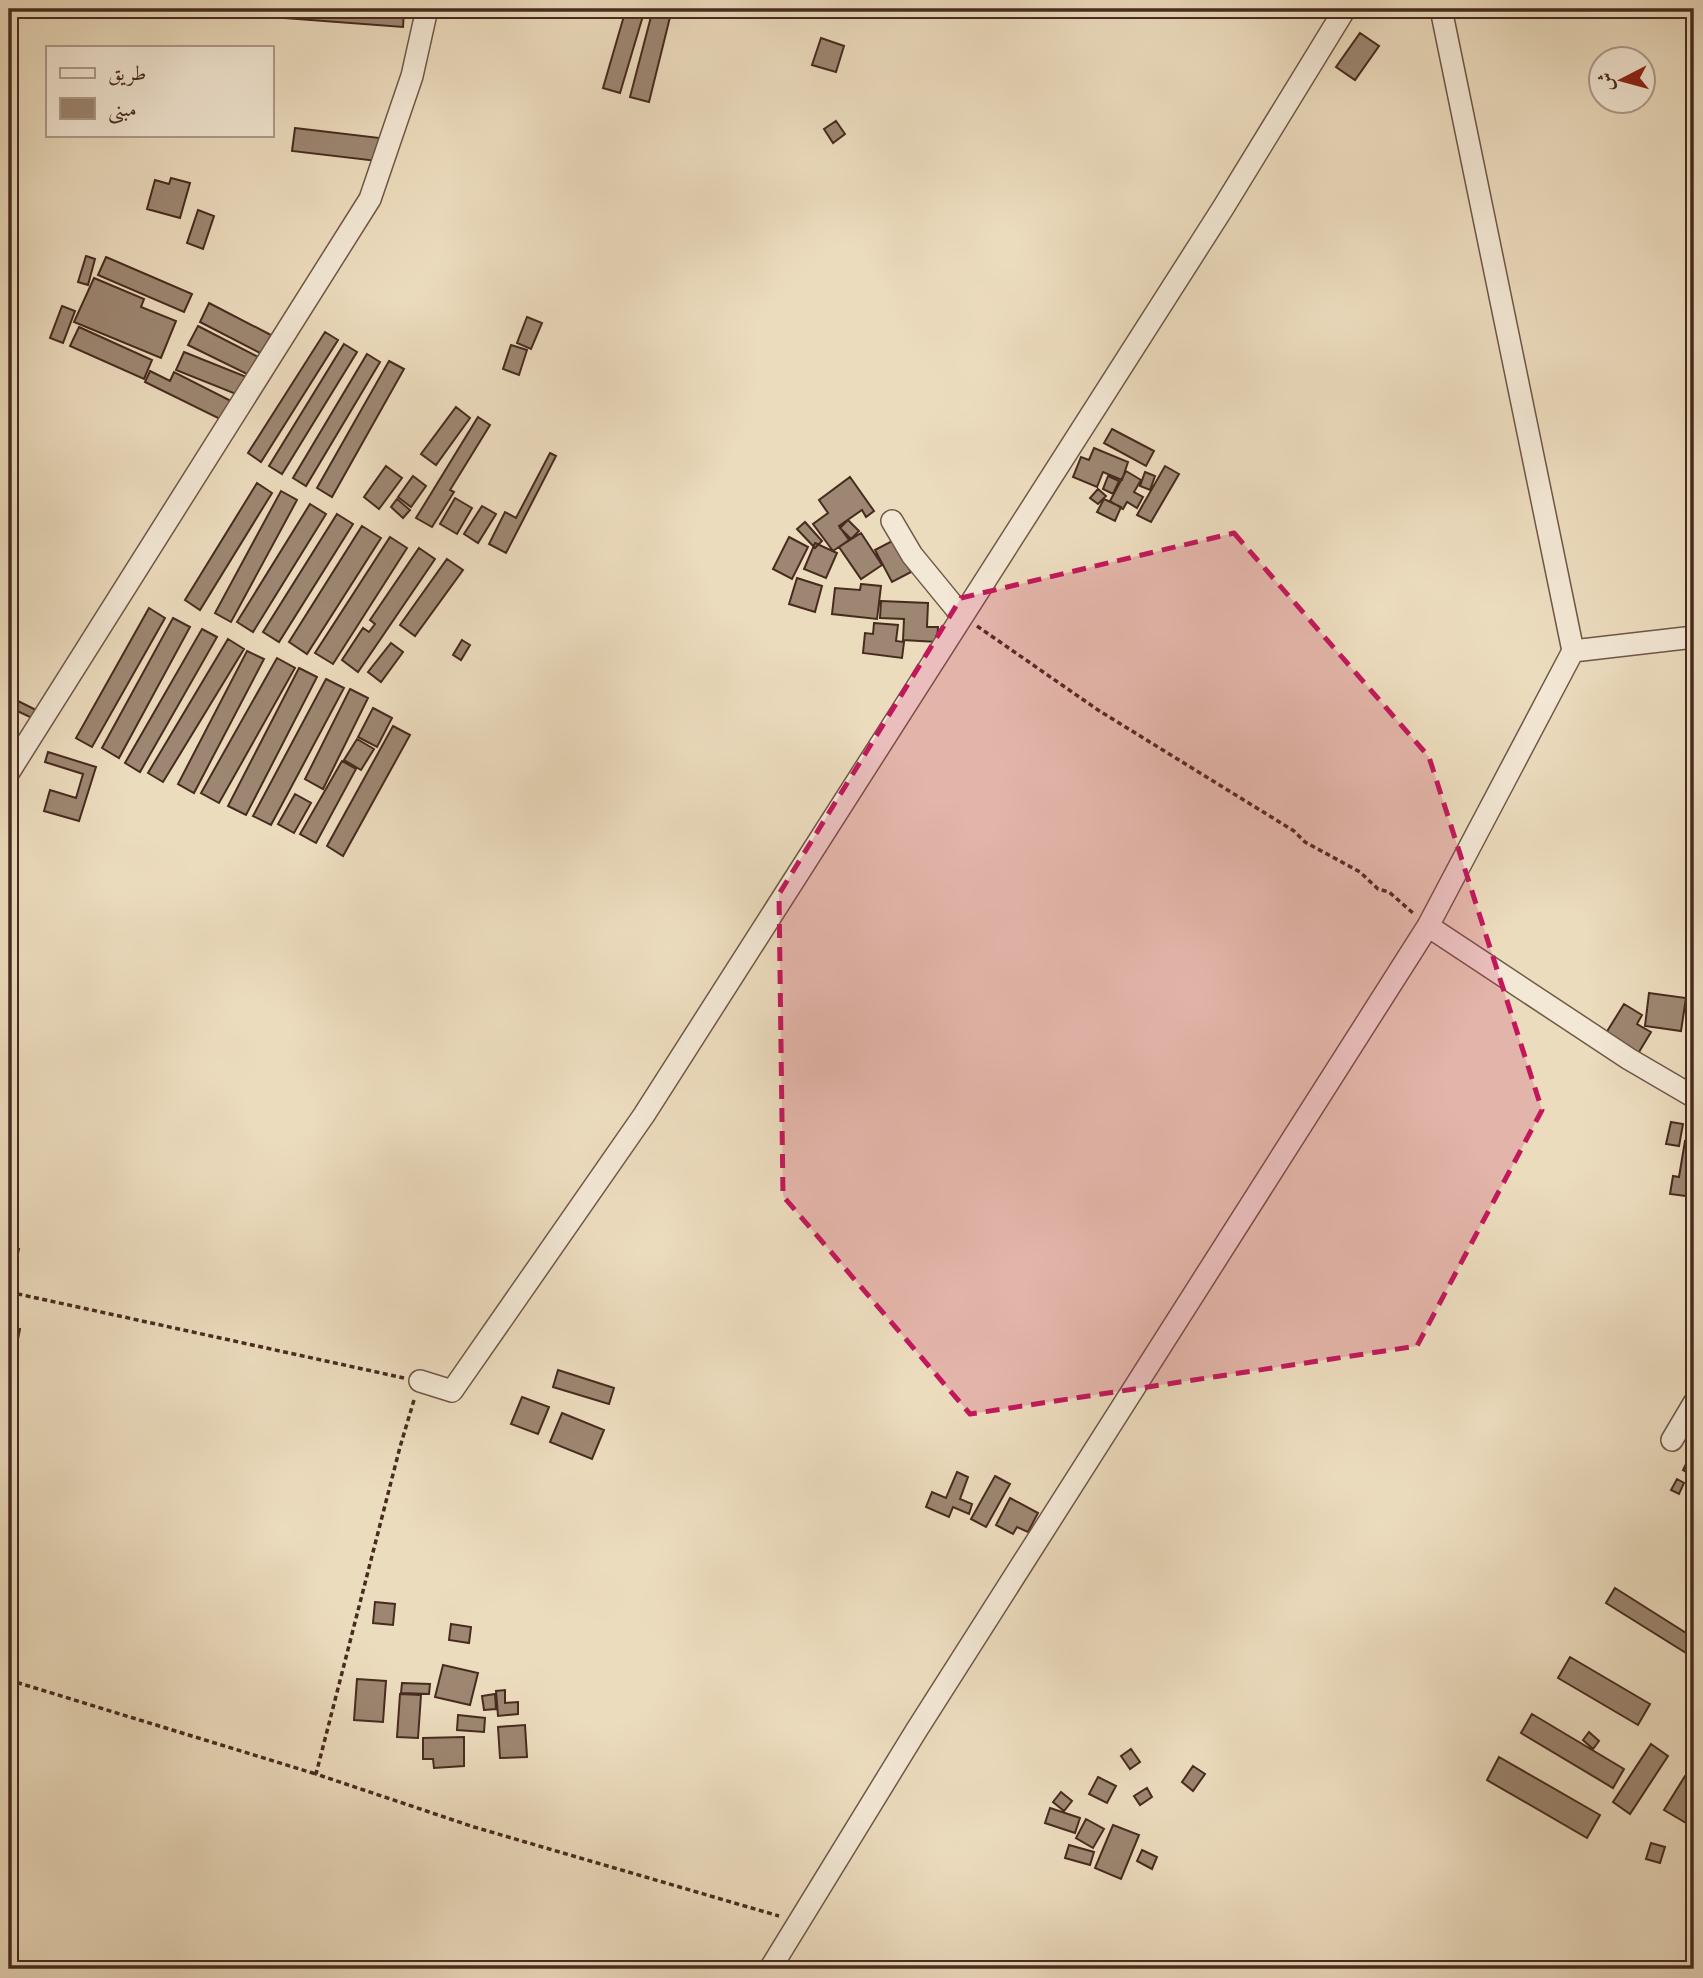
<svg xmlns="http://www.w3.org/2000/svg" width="1703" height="1978" viewBox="0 0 1703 1978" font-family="Cardo,Amiri,serif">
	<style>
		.building { fill: #9d8772; stroke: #472b1f; stroke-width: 2 }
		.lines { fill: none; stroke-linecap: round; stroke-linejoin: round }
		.minor-casing { stroke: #705747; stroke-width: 24 }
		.path { stroke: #472b1f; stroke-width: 3.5; stroke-dasharray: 5 3.5; stroke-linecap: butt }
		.minor { stroke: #f3e8d5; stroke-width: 21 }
		.marked { fill: #c2185b; fill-opacity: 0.2; stroke: #c2185b; stroke-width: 5; stroke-dasharray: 14 9; stroke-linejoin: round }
	</style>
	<rect width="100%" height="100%" fill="#ecdcbe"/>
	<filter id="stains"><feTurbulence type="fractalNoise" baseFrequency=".00286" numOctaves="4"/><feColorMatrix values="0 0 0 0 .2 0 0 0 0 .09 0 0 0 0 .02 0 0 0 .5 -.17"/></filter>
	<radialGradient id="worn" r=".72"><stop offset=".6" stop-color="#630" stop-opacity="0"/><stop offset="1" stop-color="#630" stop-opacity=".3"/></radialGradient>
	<path class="building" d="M385,9L404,10L403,27L180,10Z
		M626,9H645L620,93L603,88Z
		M653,9H672L649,102L630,97Z
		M1286,9H1327V13L1286,16Z
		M1360,33L1379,46L1355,80L1336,67Z
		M821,38L844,46L836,72L812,65Z
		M836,121L845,134L833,143L824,129Z
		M295,128L380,138L377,161L292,151Z
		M171,178L190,183L180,218L147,209L155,180L169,184Z
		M198,210L214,216L203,249L187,243Z
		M86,256L95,259L88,285L78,282Z
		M106,257L192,294L184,312L98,275Z
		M94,278L144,299L141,307L176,321L161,358L74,322Z
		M209,303L271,335L262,354L200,322Z
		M62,306L75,311L63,343L50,338Z
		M527,317L542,323L531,349L517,343Z
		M198,326L260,358L251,376L188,345Z
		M79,327L152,360L144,379L70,346Z
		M325,332L338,340L261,462L248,453Z
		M344,344L357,352L282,474L269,466Z
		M511,345L527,350L519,375L503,369Z
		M184,352L249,378L241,396L176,370Z
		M367,354L380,362L306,486L293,478Z
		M389,361L404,369L332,497L317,488Z
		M150,371L170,381L174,372L231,401L222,420L145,382Z
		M456,407L470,418L436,465L421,454Z
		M478,417L490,425L450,490L454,492L432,527L416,518Z
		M1112,429L1154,451L1146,466L1104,443Z
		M1094,448L1128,462L1122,480L1103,472L1097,487L1073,477L1081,457L1089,460Z
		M550,453L556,456L506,553L489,544L505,512L516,518Z
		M386,466L402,478L379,509L364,497Z
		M1165,466L1179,474L1151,522L1137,515Z
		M1126,471L1141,480L1134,492L1143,497L1137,508L1127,502L1123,509L1110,501Z
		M1145,472L1155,476L1150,490L1140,486Z
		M413,476L426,486L411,507L398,497Z
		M1108,476L1119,481L1113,494L1103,489Z
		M850,477L874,511L866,517L862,510L839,526L849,540L833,551L813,524L828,513L819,500Z
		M257,483L272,493L200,610L185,600Z
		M1098,489L1106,496L1098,504L1090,498Z
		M281,491L297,500L231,622L215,613Z
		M455,498L472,508L457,534L440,524Z
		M397,499L410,510L403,518L391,507Z
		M1104,499L1121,507L1115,521L1097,512Z
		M310,504L326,514L253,632L237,622Z
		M482,506L496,514L478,543L464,534Z
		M337,514L353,524L279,642L263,632Z
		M848,520L859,531L851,539L840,528Z
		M805,522L822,541L815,548L797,529Z
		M362,526L381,538L307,654L289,642Z
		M861,533L882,565L861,579L839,547Z
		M390,537L407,548L333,664L315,653Z
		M789,537L808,547L792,579L773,569Z
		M894,540L911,572L892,582L875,550Z
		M815,543L837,553L826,578L804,569Z
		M419,548L435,559L358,672L342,660L363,628L369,632L375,624L370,620Z
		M447,559L463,570L415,636L400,625Z
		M797,578L822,586L815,612L789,604Z
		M861,584L881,586L877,619L832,614L835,588L860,590Z
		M881,601L928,603L927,627H938L937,642L903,640L904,619L880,618Z
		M149,608L165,618L92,747L76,738Z
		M173,618L190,627L119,758L102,748Z
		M874,623L898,625L896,641L904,642L902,658L863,653L865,633L873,634Z
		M202,629L217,637L140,772L125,763Z
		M228,639L244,649L163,782L148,773Z
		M462,640L470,645L461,660L453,655Z
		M391,643L403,652L381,682L368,672Z
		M247,651L264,659L194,793L178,784Z
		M277,658L295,668L219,803L201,793Z
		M299,668L317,677L246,815L228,806Z
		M326,679L344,688L271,825L253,816Z
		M350,689L368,698L323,789L305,779Z
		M18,701L36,710L32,718L13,709Z
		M373,708L392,718L377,747L358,737Z
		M393,726L410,735L343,856L327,846Z
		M357,739L374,749L361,770L344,760Z
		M48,752L96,767L79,821L44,811L50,790L76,798L83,774L45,762Z
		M342,761L356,769L316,843L300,834Z
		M295,794L311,803L294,833L278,824Z
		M1649,993L1686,998L1681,1031L1645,1026Z
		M1624,1004L1642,1015L1637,1024L1651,1032L1636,1057L1603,1038Z
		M1671,1122L1683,1124L1679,1146L1666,1144Z
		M1685,1141L1694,1143V1197L1670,1194L1673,1176L1679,1177Z
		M9,1247L19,1249L14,1270L9,1268Z
		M9,1327L20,1329L15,1354L9,1353Z
		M558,1370L614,1388L609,1404L553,1387Z
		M522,1397L549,1407L538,1434L511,1424Z
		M562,1413L604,1430L592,1459L550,1442Z
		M1691,1454L1694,1456V1476L1683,1470Z
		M957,1472L968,1477L960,1499L972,1504L969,1514L953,1507L949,1517L926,1507L932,1492L946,1498Z
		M995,1476L1010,1484L986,1527L971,1519Z
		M1677,1479L1684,1483L1679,1494L1671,1490Z
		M1010,1498L1038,1513L1028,1532L1017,1527L1013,1534L996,1525Z
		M1615,1588L1694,1638V1658L1606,1603Z
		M375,1602L395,1604L393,1625L373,1623Z
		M451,1624L471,1627L469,1643L449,1640Z
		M1570,1657L1650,1704L1638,1725L1558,1678Z
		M443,1665L478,1673L470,1705L435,1697Z
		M357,1679L386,1681L383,1722L354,1720Z
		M402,1683L430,1684L429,1694L401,1693Z
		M505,1690V1703L518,1702V1714L498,1716L496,1691Z
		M400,1694L421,1695L418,1738L397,1737Z
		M495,1694L496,1709L484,1710L482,1696Z
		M1532,1714L1624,1769L1613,1788L1521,1733Z
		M458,1715L485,1718L484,1732L457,1730Z
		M525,1725L527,1757L500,1758L498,1727Z
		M1589,1732L1599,1741L1593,1749L1583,1740Z
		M464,1737V1766L434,1768L433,1759H423V1738Z
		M1651,1744L1668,1756L1630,1814L1613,1802Z
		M1131,1749L1140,1762L1130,1769L1121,1756Z
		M1499,1757L1600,1815L1587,1838L1487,1780Z
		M1193,1766L1205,1774L1193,1791L1182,1782Z
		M1685,1776L1694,1781V1810L1686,1823L1664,1810Z
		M1098,1777L1116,1786L1107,1803L1089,1794Z
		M1147,1788L1152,1797L1140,1805L1134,1796Z
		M1061,1792L1072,1801L1064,1811L1053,1802Z
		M1050,1808L1080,1818L1075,1833L1045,1823Z
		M1086,1819L1104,1829L1093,1848L1076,1838Z
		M1113,1825L1139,1835L1121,1879L1095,1868Z
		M1651,1843L1665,1847L1660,1863L1646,1859Z
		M1069,1845L1094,1852L1090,1865L1065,1858Z
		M1142,1850L1157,1857L1152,1869L1137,1861Z"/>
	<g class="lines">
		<defs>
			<path id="minor" d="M892,521L912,555L962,616
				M1573,651L1694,637
				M9,772L370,199L412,76L427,9
				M1428,926L1629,1059L1694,1097
				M420,1381L452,1391L644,1115L1223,208L1345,9
				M1672,1440L1694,1403
				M770,1969L916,1731L1428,926L1573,651L1441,9"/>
		</defs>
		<use href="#minor" class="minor-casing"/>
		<path class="path" d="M977,626L1098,710L1294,831L1305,842L1360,872L1378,889L1389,892L1413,913
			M9,1292L404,1378
			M414,1400L400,1447L316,1774L474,1827L779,1916
			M9,1680L316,1774"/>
		<use href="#minor" class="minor"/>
	</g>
	<path class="marked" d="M1234,533L1429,757L1542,1110L1417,1346L970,1414L783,1196L779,894L961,598Z"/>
	<rect width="1703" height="1978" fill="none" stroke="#ecdcbe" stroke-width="35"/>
	<rect x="10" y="10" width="1682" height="1957" fill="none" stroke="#472b1f" stroke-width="3.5"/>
	<rect x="18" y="18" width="1668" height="1943" fill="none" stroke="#472b1f" stroke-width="2"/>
	<rect x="46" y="46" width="228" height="91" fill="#f3e8d5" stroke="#ae9c8c" stroke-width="2"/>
	<rect x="60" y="68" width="35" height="10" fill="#f3e8d5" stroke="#ae9c8c" stroke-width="2"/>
	<text x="108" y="80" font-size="21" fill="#472b1f">طريق</text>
	<rect x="60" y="98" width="35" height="21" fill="#9d8772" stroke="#ae9c8c" stroke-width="2"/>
	<text x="108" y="116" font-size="21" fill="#472b1f">مبنى</text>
	<g transform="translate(1622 80) rotate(264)"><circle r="33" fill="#f3e8d5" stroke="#ae9c8c" stroke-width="2"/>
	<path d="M0-5L12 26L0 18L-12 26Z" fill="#8f2418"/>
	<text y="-10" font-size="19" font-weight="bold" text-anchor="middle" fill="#472b1f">ش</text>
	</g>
	<rect width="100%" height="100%" filter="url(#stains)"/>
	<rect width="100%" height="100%" fill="url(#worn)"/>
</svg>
